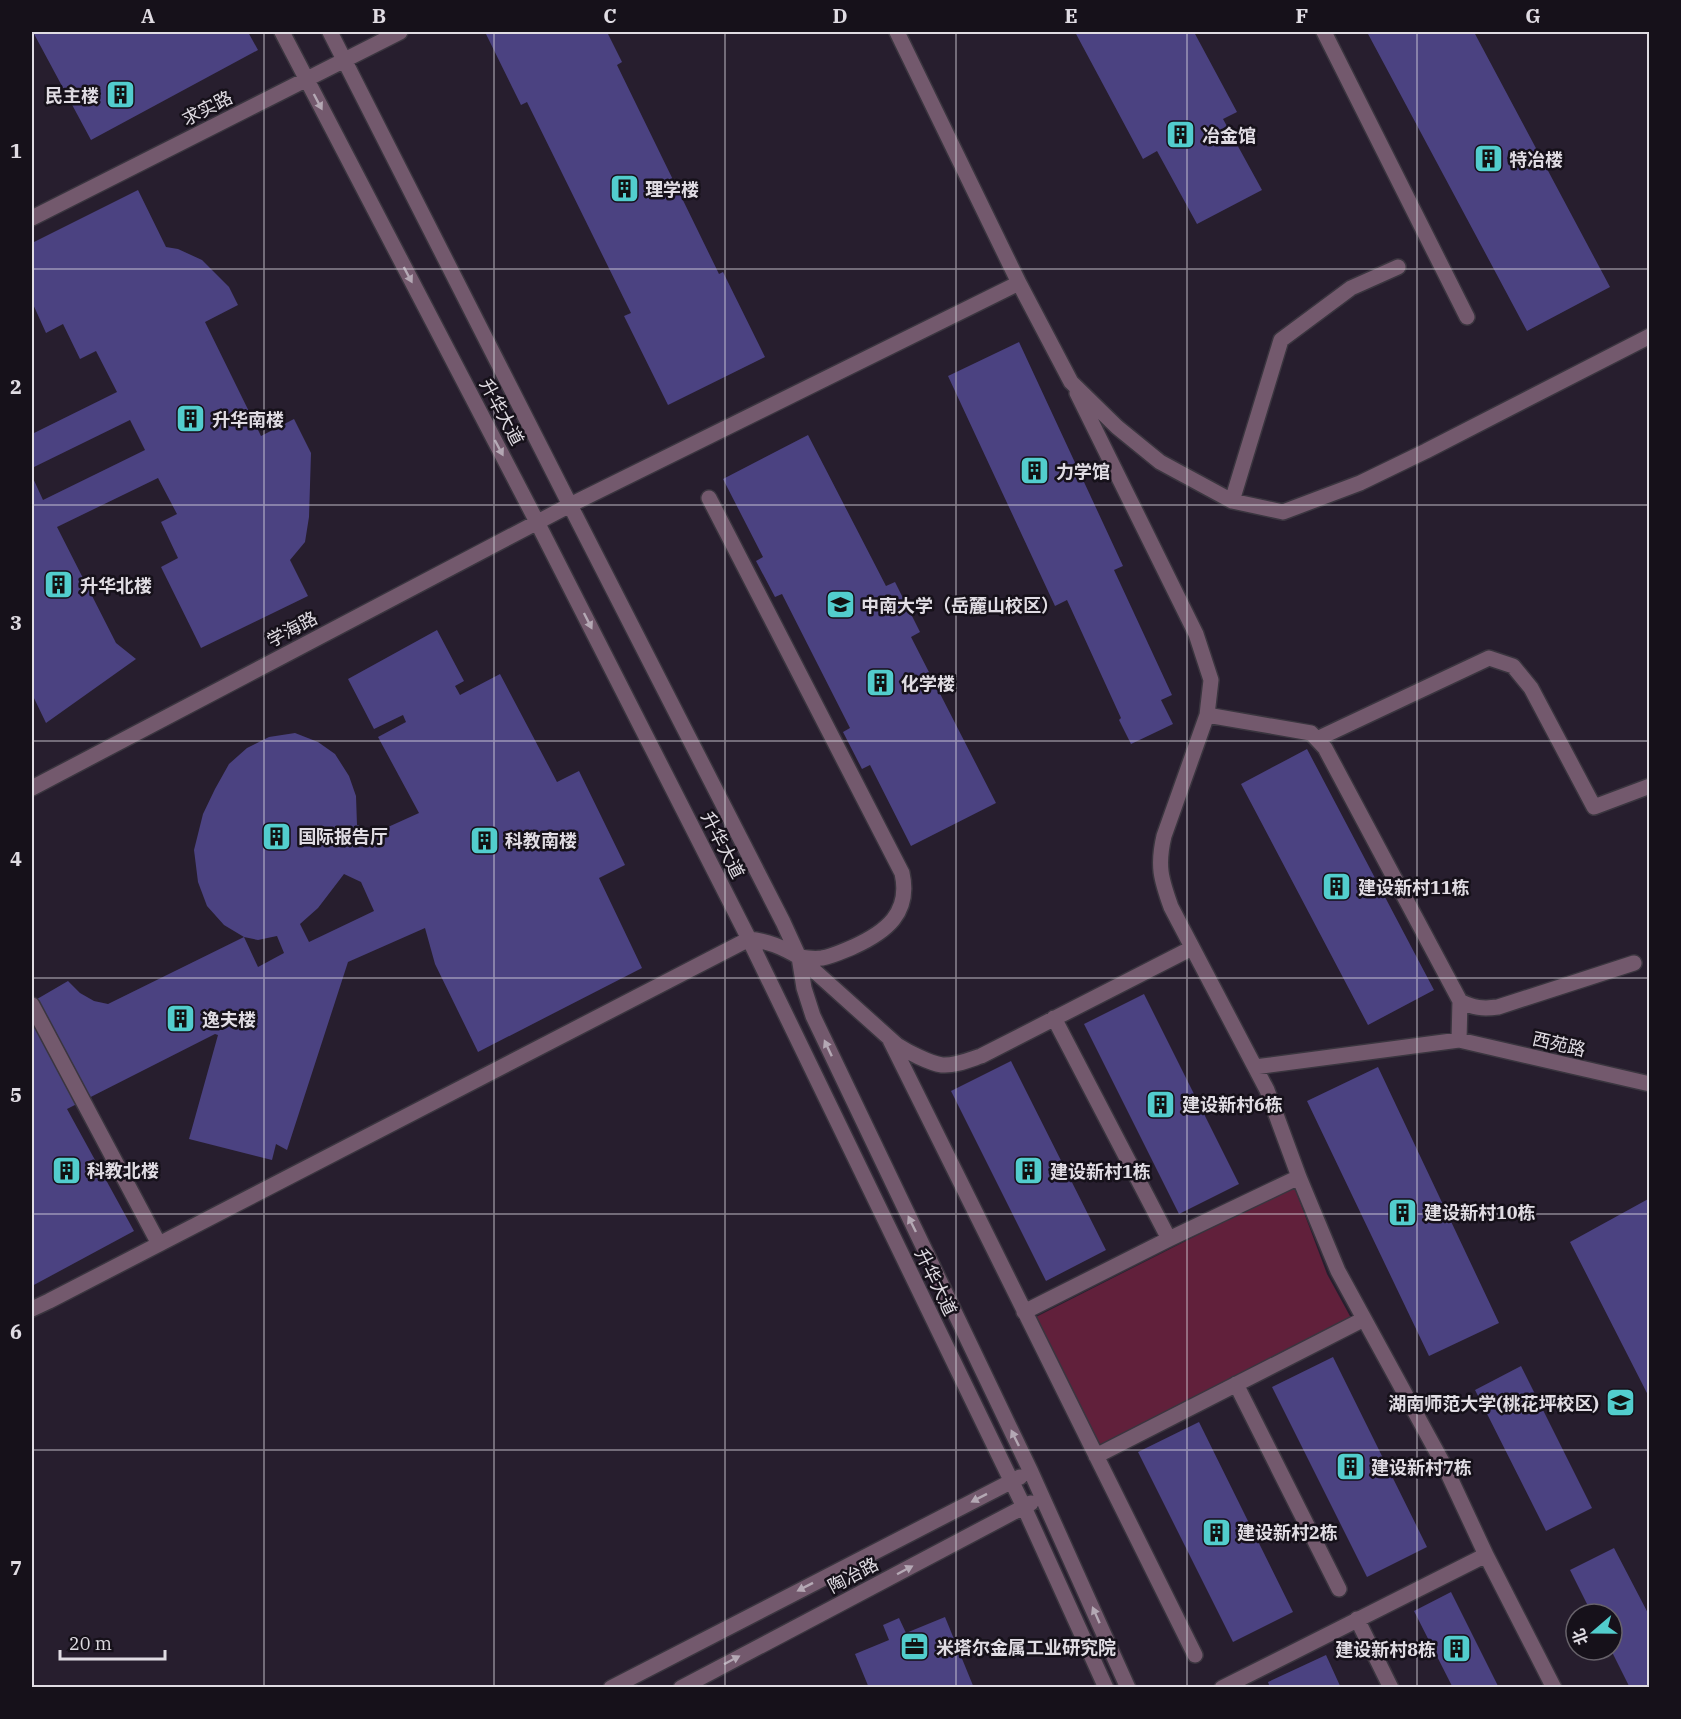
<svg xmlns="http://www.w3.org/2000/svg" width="1681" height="1719" viewBox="0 0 1681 1719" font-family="'IBM Plex Serif','Noto Sans SC',serif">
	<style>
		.built { fill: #271e2e; fill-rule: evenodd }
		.green { fill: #61203b }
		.building { fill: #4b4281; fill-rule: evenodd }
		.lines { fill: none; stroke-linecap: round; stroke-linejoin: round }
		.minor-casing { stroke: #3a353f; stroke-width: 18 }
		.minor { stroke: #73596d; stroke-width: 15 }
		.oneway { fill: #b4a8b4 }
		.grid { fill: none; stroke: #e0dce3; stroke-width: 1.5; stroke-opacity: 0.55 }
		.labels { text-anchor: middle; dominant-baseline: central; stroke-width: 5; stroke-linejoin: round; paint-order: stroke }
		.poi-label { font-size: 18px; font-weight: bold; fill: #e0dce3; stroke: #16111a; text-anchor: start }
		.street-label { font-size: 18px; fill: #e0dce3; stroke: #16111a }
		.neatline { fill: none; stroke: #e0dce3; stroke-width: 2 }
		.grid-label { font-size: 20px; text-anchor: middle; font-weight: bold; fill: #e0dce3 }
	</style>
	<rect width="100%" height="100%" fill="#1f1a24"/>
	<path class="built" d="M32,32H1649V1687L32,1688ZM1576,1614H1612V1650H1576Z"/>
	<path class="green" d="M1294,1186L1327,1274L1351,1318L1100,1445L1036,1317Z"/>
	<path class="building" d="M33,32H248L258,50L91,140Z
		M485,32H607L622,62L617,65L719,274L723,272L765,357L668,405L624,316L631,313L527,102L521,105Z
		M1075,32H1194L1237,112L1223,119L1262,190L1197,224L1157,151L1143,159Z
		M1367,32H1474L1610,287L1527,331Z
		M138,190L166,247L178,249L202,260L229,287L238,305L205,322L261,436L294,419L311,453L309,517L305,542L290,560L308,596L201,648L161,567L178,558L161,522L177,514L158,478L57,527L116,643L136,659L46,723L32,694V476L43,500L145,450L130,420L32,468V434L117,392L96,351L80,359L63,324L46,333L32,302V243Z
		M1019,342L1123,566L1114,570L1172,695L1161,700L1173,724L1131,744L1119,720L1121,718L1067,600L1055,606L948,376Z
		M808,435L886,586L895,582L920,632L911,637L996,803L911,846L870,765L862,769L843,732L850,728L782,594L775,597L756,561L763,557L723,479Z
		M437,630L464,681L455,686L460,695L500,674L557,782L579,771L625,865L599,878L642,968L478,1052L435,964L425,928L348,962L287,1150L276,1144L272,1160L189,1139L218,1035L215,1034L67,1109L134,1231L32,1286V1002L68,981L80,993L94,1001L108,1004L244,937L258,967L284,953L277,936L258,940L244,937L224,925L207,906L198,882L194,850L203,814L215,789L229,764L247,748L269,737L295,733L318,742L335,754L349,776L356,796L357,825L377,832L419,813L378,737L406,722L403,715L374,729L348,679ZM344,874L361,882L374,911L309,942L300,924L318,908Z
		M1307,749L1434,990L1368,1025L1241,784Z
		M1144,994L1239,1184L1179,1214L1084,1024Z
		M1011,1061L1106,1250L1046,1281L951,1091Z
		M1378,1067L1499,1323L1429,1356L1307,1101Z
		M1650,1198V1399L1570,1242Z
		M1333,1357L1427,1547L1367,1577L1272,1387Z
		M1521,1366L1592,1508L1546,1531L1475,1390Z
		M1199,1422L1293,1612L1233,1642L1138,1452Z
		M1614,1548L1650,1617V1688H1630L1611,1650H1612V1614H1592L1570,1570Z
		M1451,1592L1499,1688H1453L1414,1611Z
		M945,1617L974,1688H869L855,1654L889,1640L883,1625L899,1618L906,1633Z
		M1326,1655L1341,1688H1270L1268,1682Z"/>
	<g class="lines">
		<defs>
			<path id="minor" d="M282,32L537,522L749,939L1024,1507L1106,1688
				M330,32L570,505L783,922L799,957L804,988L813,1016L1031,1472L1128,1688
				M897,32L1019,283
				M1324,32L1467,317
				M32,218L400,32
				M1077,393L1196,634L1211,680L1207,715L1164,836C1157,866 1161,879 1171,907L1267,1090L1299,1177L1338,1271L1445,1467L1486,1555L1222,1688
				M709,498L902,873C911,913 886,932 853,947C843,951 833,956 822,958C815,959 806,958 799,957
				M1232,501L1281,340L1351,288L1398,267
				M1207,715L1311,733L1325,748L1460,1001L1459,1040
				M1317,739L1489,658L1513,666L1531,688L1594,807L1650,786
				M32,788L570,505L1019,283L1071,382L1117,427L1160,462L1232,501L1283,512L1360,483L1426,451L1650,336
				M1460,1001C1473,1008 1483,1009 1498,1007L1634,963
				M32,1005L159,1244
				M1054,1018L1169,1239
				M890,1040L1195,1655
				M1255,1067L1459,1040L1650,1084
				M32,1309L49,1301L749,939C768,941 782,947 799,957L897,1045C908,1052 929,1063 942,1065C955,1066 969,1060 981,1056L1192,948
				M1024,1312L1169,1239L1299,1177
				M1236,1384L1339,1589
				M1096,1456L1364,1319
				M1486,1555L1554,1688
				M1357,1619L1391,1688
				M611,1688L1020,1477
				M681,1688L1031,1503"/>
		</defs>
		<use href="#minor" class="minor-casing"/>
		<use href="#minor" class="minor"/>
	</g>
	<defs><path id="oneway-solid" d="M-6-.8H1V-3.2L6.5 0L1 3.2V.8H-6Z" transform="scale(1.5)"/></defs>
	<g class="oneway">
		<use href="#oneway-solid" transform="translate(318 102) rotate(62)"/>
		<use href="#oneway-solid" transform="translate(408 275) rotate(62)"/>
		<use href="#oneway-solid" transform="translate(499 448) rotate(62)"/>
		<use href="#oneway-solid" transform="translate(588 621) rotate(63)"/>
		<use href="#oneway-solid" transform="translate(828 1048) rotate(-115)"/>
		<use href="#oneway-solid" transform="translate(912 1224) rotate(-116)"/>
		<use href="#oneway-solid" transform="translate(1015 1438) rotate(-116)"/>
		<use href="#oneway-solid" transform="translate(979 1498) rotate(153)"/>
		<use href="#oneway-solid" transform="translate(905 1570) rotate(-28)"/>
		<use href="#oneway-solid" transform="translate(805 1587) rotate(153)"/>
		<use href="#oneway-solid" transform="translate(1096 1615) rotate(-114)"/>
		<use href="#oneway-solid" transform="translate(732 1660) rotate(-28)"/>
	</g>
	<path class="grid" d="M264,32V1688M494,32V1688M725,32V1688M956,32V1688M1187,32V1688M1417,32V1688M32,269H1650M32,505H1650M32,741H1650M32,978H1650M32,1214H1650M32,1450H1650"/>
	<defs>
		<symbol id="building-square" viewBox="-11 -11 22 22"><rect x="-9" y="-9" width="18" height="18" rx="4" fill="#52cdcd" stroke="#16111a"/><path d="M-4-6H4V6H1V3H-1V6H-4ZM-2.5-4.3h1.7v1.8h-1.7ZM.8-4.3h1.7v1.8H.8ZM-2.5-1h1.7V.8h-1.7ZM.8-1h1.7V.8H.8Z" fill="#111"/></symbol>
		<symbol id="university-square" viewBox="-11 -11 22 22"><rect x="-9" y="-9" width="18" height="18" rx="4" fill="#52cdcd" stroke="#16111a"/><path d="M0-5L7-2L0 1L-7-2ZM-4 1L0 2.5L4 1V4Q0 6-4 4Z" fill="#111"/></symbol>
		<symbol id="office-square" viewBox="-11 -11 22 22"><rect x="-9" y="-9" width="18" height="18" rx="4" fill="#52cdcd" stroke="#16111a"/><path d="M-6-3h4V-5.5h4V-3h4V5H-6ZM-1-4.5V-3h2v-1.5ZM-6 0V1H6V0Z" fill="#111"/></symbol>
	</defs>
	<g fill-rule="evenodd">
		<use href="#building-square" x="104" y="78" width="33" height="33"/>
		<use href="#building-square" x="1164" y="118" width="33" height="33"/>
		<use href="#building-square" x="1472" y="142" width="33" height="33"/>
		<use href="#building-square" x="608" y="172" width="33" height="33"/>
		<use href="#building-square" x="174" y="402" width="33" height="33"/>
		<use href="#building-square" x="1018" y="454" width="33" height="33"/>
		<use href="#building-square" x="42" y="568" width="33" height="33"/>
		<use href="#university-square" x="824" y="588" width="33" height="33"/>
		<use href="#building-square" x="864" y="666" width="33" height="33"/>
		<use href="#building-square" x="260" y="820" width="33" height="33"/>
		<use href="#building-square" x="468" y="824" width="33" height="33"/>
		<use href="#building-square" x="1320" y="870" width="33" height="33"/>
		<use href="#building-square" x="164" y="1002" width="33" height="33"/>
		<use href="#building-square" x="1144" y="1088" width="33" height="33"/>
		<use href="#building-square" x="50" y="1154" width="33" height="33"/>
		<use href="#building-square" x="1012" y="1154" width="33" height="33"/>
		<use href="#building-square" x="1386" y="1196" width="33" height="33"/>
		<use href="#university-square" x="1604" y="1386" width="33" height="33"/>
		<use href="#building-square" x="1334" y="1450" width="33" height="33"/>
		<use href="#building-square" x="1200" y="1516" width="33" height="33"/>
		<use href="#office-square" x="898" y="1630" width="33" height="33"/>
		<use href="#building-square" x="1440" y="1632" width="33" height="33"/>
	</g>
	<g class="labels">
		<g class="poi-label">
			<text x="99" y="95" text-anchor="end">民主楼</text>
			<text x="1202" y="135">冶金馆</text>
			<text x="1509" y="159">特冶楼</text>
			<text x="645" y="189">理学楼</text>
			<text x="212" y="419">升华南楼</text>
			<text x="1056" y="471">力学馆</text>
			<text x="80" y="585">升华北楼</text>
			<text x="861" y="605">中南大学（岳麓山校区）</text>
			<text x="901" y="683">化学楼</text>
			<text x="298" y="836">国际报告厅</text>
			<text x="505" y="840">科教南楼</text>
			<text x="1358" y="887">建设新村11栋</text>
			<text x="202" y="1019">逸夫楼</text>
			<text x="1182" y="1104">建设新村6栋</text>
			<text x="87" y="1170">科教北楼</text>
			<text x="1050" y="1171">建设新村1栋</text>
			<text x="1424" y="1212">建设新村10栋</text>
			<text x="1599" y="1403" text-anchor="end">湖南师范大学(桃花坪校区)</text>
			<text x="1371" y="1467">建设新村7栋</text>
			<text x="1237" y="1532">建设新村2栋</text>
			<text x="936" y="1647">米塔尔金属工业研究院</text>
			<text x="1436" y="1649" text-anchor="end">建设新村8栋</text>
		</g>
		<g class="street-label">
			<text transform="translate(207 108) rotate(-27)">求实路</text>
			<text transform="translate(502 412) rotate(62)">升华大道</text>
			<text transform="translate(292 629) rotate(-28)">学海路</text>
			<text transform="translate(723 845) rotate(63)">升华大道</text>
			<text transform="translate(1559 1044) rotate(13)">西苑路</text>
			<text transform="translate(936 1282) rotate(64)">升华大道</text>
			<text transform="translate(853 1575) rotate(-28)">陶冶路</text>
		</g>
	</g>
	<rect width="1681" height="1719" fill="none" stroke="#16111a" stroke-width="66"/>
	<g transform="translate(1594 1632) rotate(250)"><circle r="28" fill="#16111a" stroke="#67626a" stroke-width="1.5"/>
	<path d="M0-4.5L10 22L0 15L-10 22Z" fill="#52cdcd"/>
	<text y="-9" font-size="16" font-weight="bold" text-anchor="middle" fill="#e0dce3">北</text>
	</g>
	<path d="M60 1650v9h105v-9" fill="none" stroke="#e0dce3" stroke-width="3"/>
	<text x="69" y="1650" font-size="18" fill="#e0dce3" stroke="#16111a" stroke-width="4.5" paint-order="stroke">20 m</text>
	<rect x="33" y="33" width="1615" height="1653" class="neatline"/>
	<g class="grid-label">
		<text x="148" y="23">A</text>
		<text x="379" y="23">B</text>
		<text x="610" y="23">C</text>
		<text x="840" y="23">D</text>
		<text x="1071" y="23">E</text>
		<text x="1302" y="23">F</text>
		<text x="1533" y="23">G</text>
		<text x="16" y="158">1</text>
		<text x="16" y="394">2</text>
		<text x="16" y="630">3</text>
		<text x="16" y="866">4</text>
		<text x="16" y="1102">5</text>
		<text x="16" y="1339">6</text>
		<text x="16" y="1575">7</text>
	</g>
</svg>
